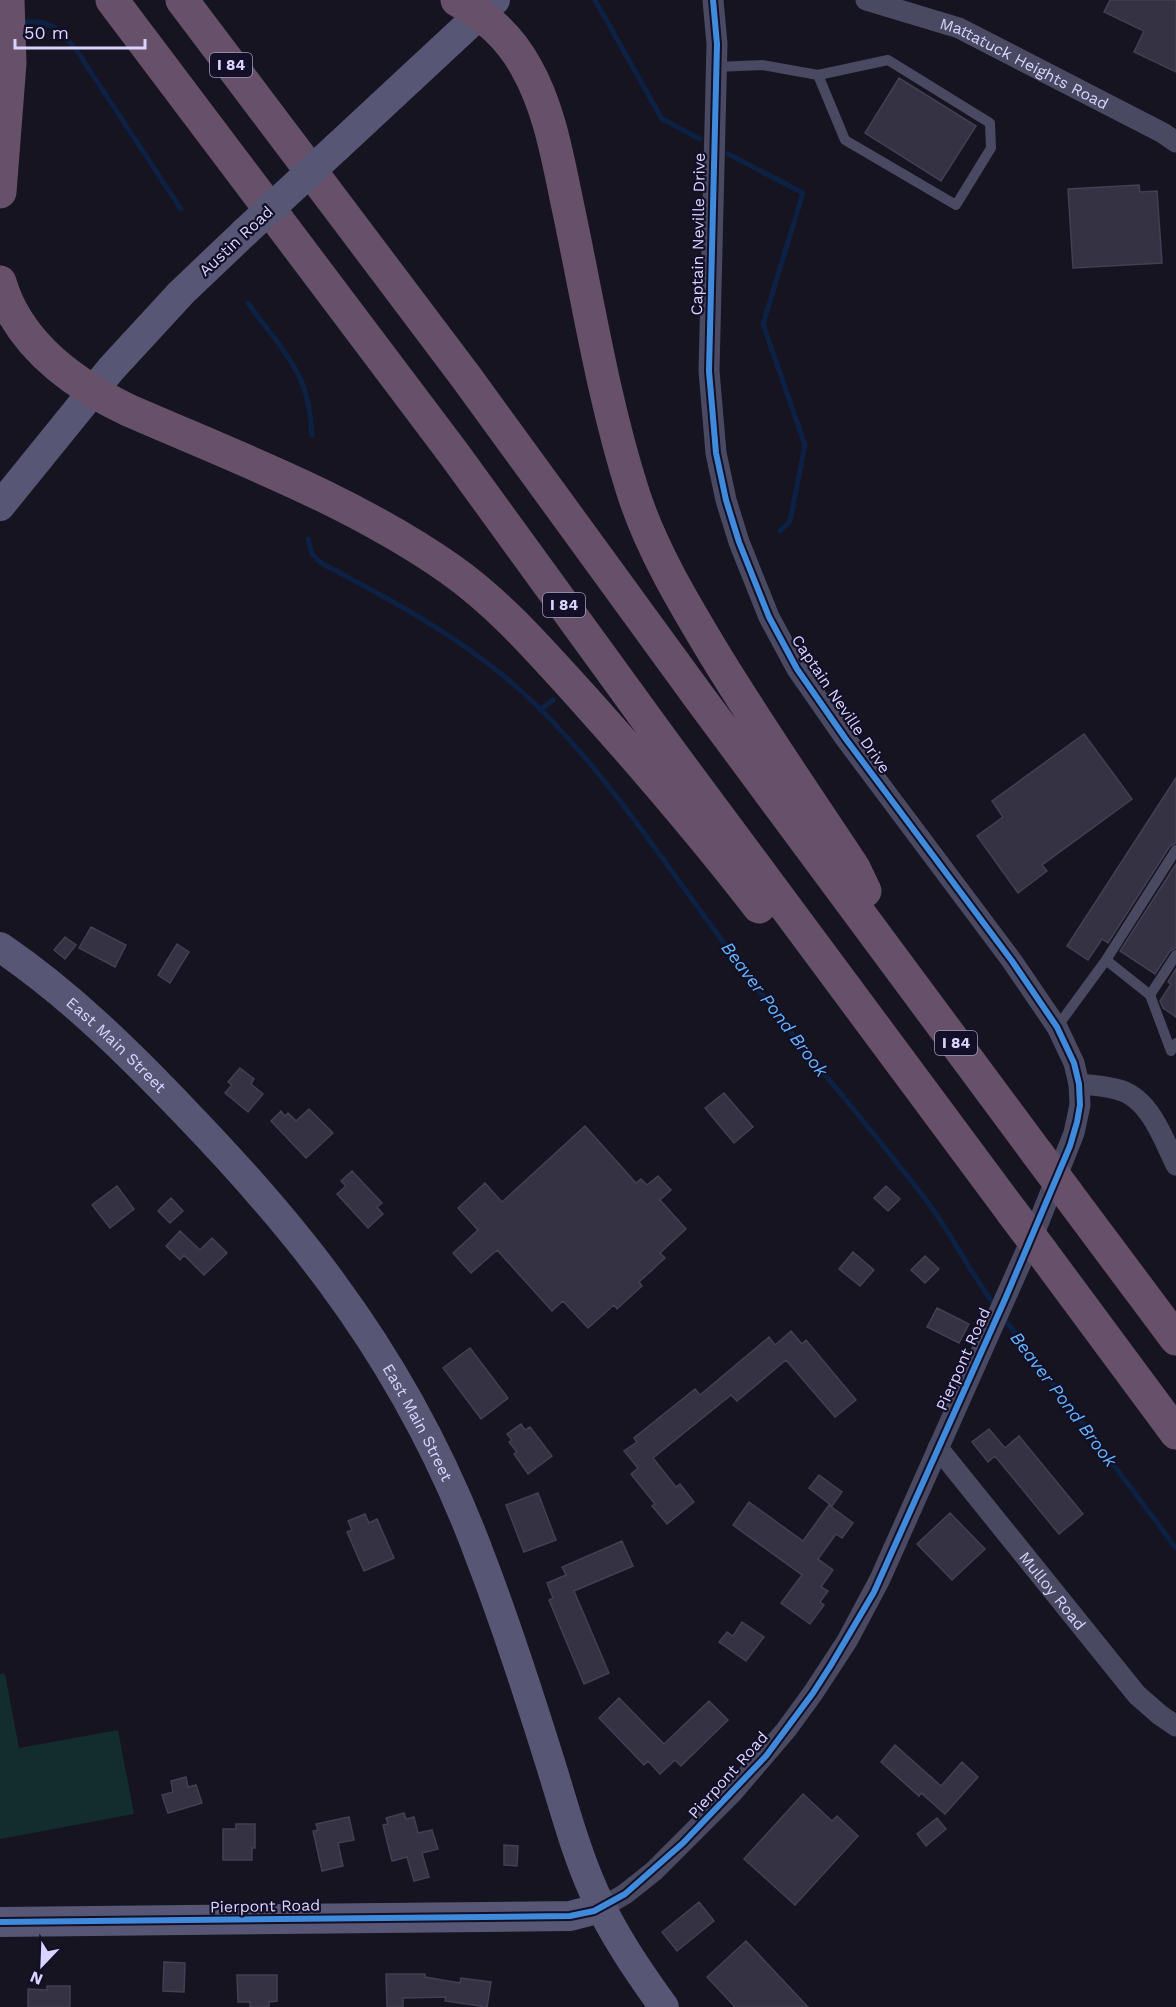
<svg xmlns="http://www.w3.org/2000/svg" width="1176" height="2007" viewBox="0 0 1176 2007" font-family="'Work Sans',sans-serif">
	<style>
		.green { fill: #132c2d }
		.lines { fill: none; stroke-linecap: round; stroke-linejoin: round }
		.stream { stroke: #0d2144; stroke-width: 5 }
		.building { fill: #343243; stroke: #433f54; stroke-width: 1.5 }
		.lane { stroke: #4a4962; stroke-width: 10 }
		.street { stroke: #4a4962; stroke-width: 21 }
		.secondary { stroke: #575674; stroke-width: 30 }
		.highway { stroke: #67516a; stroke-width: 33 }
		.secondary-bridge { stroke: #575674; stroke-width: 30 }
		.highway-bridge { stroke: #67516a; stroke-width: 33 }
		.cycleway-casing { stroke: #130f26; stroke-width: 10 }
		.cycleway { stroke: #408adc; stroke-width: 6 }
		.labels { text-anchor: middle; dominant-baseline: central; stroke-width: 4.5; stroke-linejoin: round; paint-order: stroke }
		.shield { fill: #130f26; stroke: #9e99be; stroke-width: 1.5 }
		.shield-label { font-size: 15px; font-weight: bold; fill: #d9d4ff }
		.street-label { font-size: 16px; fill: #d9d4ff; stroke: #130f26 }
		.water-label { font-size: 18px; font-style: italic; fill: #62b6ff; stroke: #130f26 }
	</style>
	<rect width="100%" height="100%" fill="#161421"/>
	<path class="green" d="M0,1674H5L19,1748L118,1730L134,1814L0,1839Z"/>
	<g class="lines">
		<path class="stream" d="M595,0L662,119L700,139
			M22,26L25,22C52,20 58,29 75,48L181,209
			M728,154L803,193L763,324L805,445L790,521L780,531
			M248,303C266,329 291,355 303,385C309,401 311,418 312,435
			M308,539L312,554L321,563C391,600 460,636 519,689C598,760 658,854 721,939C746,973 771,1008 798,1041C840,1094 885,1146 926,1200C952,1234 970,1273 996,1307
			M540,710L553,700
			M1003,1317L1176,1548"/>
	</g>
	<path class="building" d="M1110,0H1176V72L1134,52L1144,31L1104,12Z
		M899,78L976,126L941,181L865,133Z
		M1139,185L1140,192L1157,191L1162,263L1073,268L1068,189Z
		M1084,734L1132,799L1042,865L1047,871L1018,893L977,836L1003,817L992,801Z
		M1176,778V843L1170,846L1108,943L1102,939L1088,960L1067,946Z
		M1176,864V948L1170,951L1155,974L1120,951Z
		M91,927L126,945L115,967L79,948Z
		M65,937L76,945L65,959L54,950Z
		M177,944L189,952L170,983L158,975Z
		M1176,969V1017L1163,1008L1160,1001L1171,984L1168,982Z
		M240,1068L254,1079L251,1084L263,1094L248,1112L225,1093L232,1085L228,1082Z
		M724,1093L753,1127L734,1143L705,1108Z
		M309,1109L333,1133L306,1158L271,1121L281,1111L285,1116L288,1113L296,1121Z
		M585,1126L636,1183L641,1179L647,1185L658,1176L671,1190L660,1200L686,1229L660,1253L665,1258L639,1282L642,1286L617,1309L614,1305L588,1328L563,1301L552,1311L497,1250L471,1273L453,1253L478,1230L458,1208L485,1183L502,1202Z
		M352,1171L382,1203L377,1207L383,1214L368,1228L337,1194L346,1186L341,1181Z
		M117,1186L134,1209L110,1228L92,1205Z
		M886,1186L900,1199L888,1211L874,1198Z
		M171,1198L183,1211L170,1223L158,1211Z
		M180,1231L200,1250L212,1238L227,1253L204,1275L184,1255L180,1260L166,1246Z
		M853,1252L874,1270L860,1286L839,1269Z
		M925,1256L939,1269L925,1283L911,1270Z
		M937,1308L969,1324L959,1343L927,1327Z
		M791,1331L802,1344L806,1340L856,1400L835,1417L786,1360L737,1401L731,1395L653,1458L676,1487L680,1484L694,1502L667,1524L652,1506L655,1504L631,1474L638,1468L624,1451L637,1442L634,1438L695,1389L700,1395L769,1337L775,1345Z
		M470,1348L508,1398L481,1419L443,1368Z
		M521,1424L525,1430L530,1427L552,1456L528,1474L514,1454L517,1452L509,1442L512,1440L507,1434Z
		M989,1429L1005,1448L1019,1436L1083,1514L1059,1534L995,1456L988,1462L972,1442Z
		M819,1475L842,1492L832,1506L809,1488Z
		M538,1493L556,1540L524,1552L506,1505Z
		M749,1502L803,1541L829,1505L853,1523L842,1538L836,1534L818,1559L833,1570L821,1587L828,1591L820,1602L824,1605L810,1624L781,1603L802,1575L733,1525Z
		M950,1513L985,1549L952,1580L917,1544Z
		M365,1514L369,1523L377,1519L394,1558L364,1571L347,1532L352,1530L348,1521Z
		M622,1541L633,1566L574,1591L609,1673L584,1684L549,1600L553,1598L547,1583L566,1575L562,1567Z
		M742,1622L764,1637L746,1661L719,1642L727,1632L733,1636Z
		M619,1698L664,1744L709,1701L728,1720L681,1766L675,1760L660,1774L648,1761L644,1765L599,1718Z
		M895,1745L941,1786L962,1762L978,1777L945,1814L921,1793L919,1796L881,1762Z
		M186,1777L188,1787L196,1785L202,1803L168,1813L162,1795L173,1792L171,1781Z
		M803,1794L832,1821L837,1816L858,1836L795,1905L744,1859Z
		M404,1813L406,1819L414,1817L418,1833L432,1830L438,1849L422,1853L429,1877L414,1881L407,1857L392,1861L383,1825L388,1824L386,1818Z
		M349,1817L354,1840L338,1843L343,1866L322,1871L313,1831L318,1830L316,1824Z
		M937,1818L946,1829L926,1846L917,1834Z
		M236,1824H255V1848H252V1860H223V1829H236Z
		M504,1845L518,1846L517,1866L504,1865Z
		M699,1902L714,1921L677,1951L662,1932Z
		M746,1941L808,2007H735L707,1977Z
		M164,1962L185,1963L184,1992L163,1991Z
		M386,1974H425V1977L460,1983L461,1978L491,1982L487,2007L445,2001L446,1997L403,1998V2007H387Z
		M237,1975H277V2001L269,2002V2007H250V2002H238Z
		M47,1986H70V2007H28V1989L47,1990Z"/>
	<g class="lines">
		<path class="lane" d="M716,67L762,65L818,75L845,140L956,205L991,148L990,123L888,60L818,75
			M1106,960L1150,995L1176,955
			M1150,995L1171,1051L1176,1043
			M1057,1027L1106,960L1176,850"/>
		<g class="street">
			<path id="s1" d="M866,0L959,28L1163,133L1176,142"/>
			<path d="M1079,1084C1091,1085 1104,1086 1116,1089C1149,1096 1163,1138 1176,1165"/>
			<path id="s2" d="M938,1448L1137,1695L1160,1715L1176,1726"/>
			<path d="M601,1908L625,1894L654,1871L733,1792L786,1730L813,1693L847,1641L880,1579L1036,1229L1074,1133L1080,1105L1079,1084L1074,1063L1057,1027L1012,961L845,738L797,669L769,617L739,542L726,500L716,453L709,371L717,44L713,0"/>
		</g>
		<g class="secondary">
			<path d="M337,147L495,0"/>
			<path d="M0,506L111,369L181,293L245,232"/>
			<path id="s3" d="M0,947C69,994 129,1053 186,1113C238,1167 288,1223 332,1283C394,1367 445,1461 481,1559C506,1624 528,1692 549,1759C563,1803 575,1850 594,1892C612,1933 638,1971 664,2007"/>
			<path d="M0,1922L570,1916L601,1908"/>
		</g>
		<path class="highway" d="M112,0L454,454L669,750L1012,1212
			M182,0L466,377L699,697L1037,1153
			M457,0C486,16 510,37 526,67C550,109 558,160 568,207C588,301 603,397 632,489C650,547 683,602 715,655C759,727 807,797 854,868L865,891
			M0,192L10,63L8,0
			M0,282C18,344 72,383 128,410C238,458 351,500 450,569C501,605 541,652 583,698C644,766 703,835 759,907
			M1067,1193L1176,1339
			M1042,1252L1176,1433"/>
		<path class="secondary-bridge" d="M245,232L337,147"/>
		<path class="highway-bridge" d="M1037,1153L1067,1193
			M1012,1212L1042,1252"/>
		<defs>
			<path id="cycleway" d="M0,1922L570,1916L594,1911L625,1894L683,1843L766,1756L813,1693L831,1665L874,1592L1006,1297L1070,1146L1077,1122L1080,1105L1079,1084L1074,1063L1057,1027L1012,961L845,738L797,669L769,617L739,542L726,500L716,453L709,371L717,44L713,0"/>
		</defs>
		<use href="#cycleway" class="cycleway-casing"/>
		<use href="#cycleway" class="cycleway"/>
	</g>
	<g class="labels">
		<g class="shield">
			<rect x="210" y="53" width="42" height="24" rx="4.5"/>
			<rect x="543" y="593" width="42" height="24" rx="4.5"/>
			<rect x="935" y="1031" width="42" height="24" rx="4.5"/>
		</g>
		<g class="shield-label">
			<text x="231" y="65">I 84</text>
			<text x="564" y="605">I 84</text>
			<text x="956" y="1043">I 84</text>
		</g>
		<g class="street-label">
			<text stroke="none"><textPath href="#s1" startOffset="171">Mattatuck Heights Road</textPath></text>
			<text transform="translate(698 234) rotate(-89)">Captain Neville Drive</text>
			<text transform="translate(236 241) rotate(-43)">Austin Road</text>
			<text transform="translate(841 704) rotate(56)">Captain Neville Drive</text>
			<text stroke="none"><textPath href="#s3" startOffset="152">East Main Street</textPath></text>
			<text transform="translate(963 1359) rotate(-66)">Pierpont Road</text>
			<text stroke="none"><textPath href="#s3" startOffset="638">East Main Street</textPath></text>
			<text stroke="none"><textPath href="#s2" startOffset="183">Mulloy Road</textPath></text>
			<text transform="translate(728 1775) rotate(-48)">Pierpont Road</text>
			<text transform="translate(265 1906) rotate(-1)">Pierpont Road</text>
		</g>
		<g class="water-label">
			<text transform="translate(775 1009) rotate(53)">Beaver Pond Brook</text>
			<text transform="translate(1064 1399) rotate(53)">Beaver Pond Brook</text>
		</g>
	</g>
	<g transform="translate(42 1965) rotate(203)" stroke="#130f26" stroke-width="4.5" paint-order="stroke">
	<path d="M0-4.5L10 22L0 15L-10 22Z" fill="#d9d4ff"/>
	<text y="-9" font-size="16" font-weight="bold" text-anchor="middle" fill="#d9d4ff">N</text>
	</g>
	<path d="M15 39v9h130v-9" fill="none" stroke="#d9d4ff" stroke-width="3"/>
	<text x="24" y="39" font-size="18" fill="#d9d4ff" stroke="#130f26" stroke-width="4.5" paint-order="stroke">50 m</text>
</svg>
